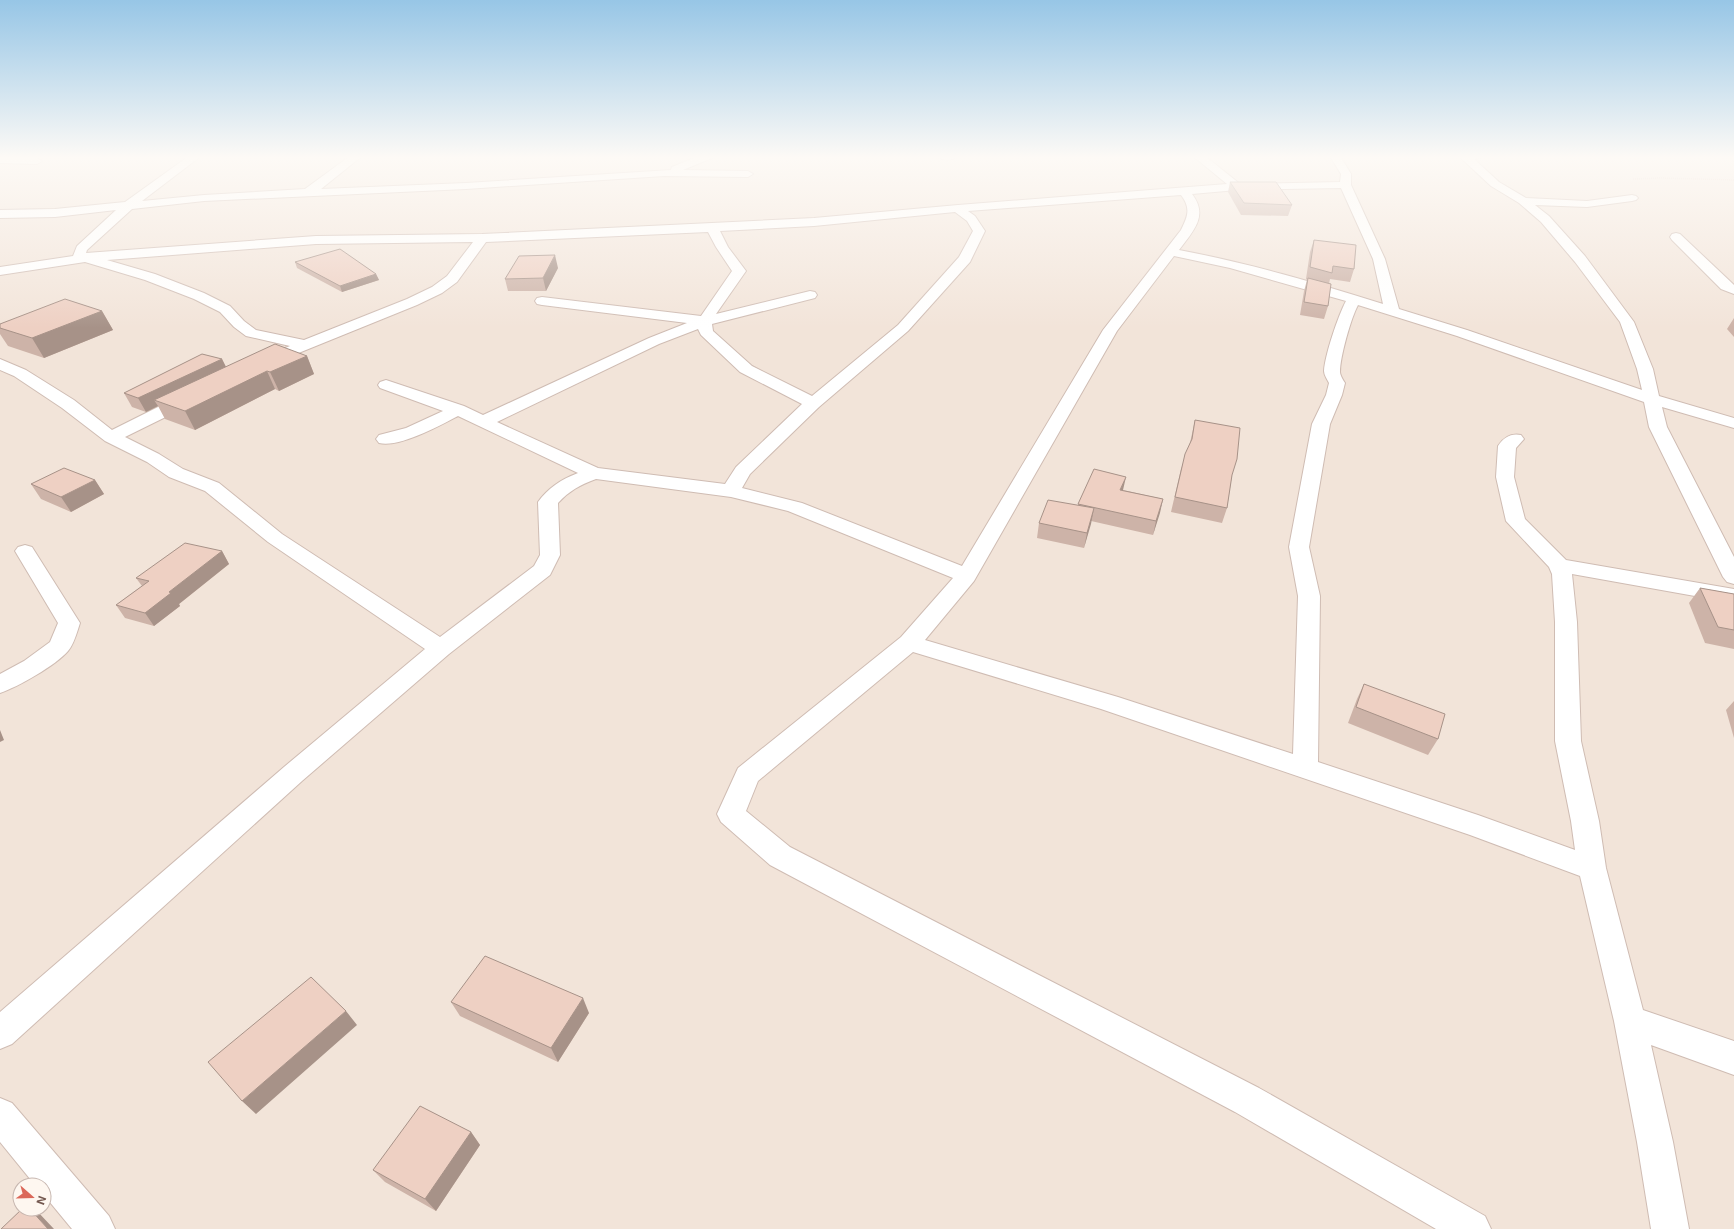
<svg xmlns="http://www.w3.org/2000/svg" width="1734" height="1229" viewBox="0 0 1734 1229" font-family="Inter,sans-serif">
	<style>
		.residential { fill: #f2e4d9; fill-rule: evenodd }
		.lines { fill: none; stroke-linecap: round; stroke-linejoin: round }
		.minor-casing { stroke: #cfbcb3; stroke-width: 2 }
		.path { stroke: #d4b3a6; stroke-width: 1.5; stroke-dasharray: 0.5 1.5; stroke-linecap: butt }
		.minor { fill: #fff; fill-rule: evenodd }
		.wall { fill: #cdb3a8 }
		.shaded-wall { fill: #a79288 }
		.building { fill: #eed0c3; stroke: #a79288 }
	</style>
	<rect width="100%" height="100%" fill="#fbf3ea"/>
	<path class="residential" d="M0,156H1734V1229H0ZM20,1185H44V1209H20Z"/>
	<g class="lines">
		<defs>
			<path id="minor" d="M189,156H201L142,201L204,195L305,189L350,156H362L321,189L466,183L671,170L672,167L699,156H713L712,158L683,170L748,171L753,174L748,177L664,176L466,189L204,201L132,209L87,250L86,253L316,236L482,234L814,218L958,205L1227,184L1193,156H1205L1240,184L1340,182L1341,174L1330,156H1340L1351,174V185L1385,259L1399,309L1467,330L1642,390L1637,369L1620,322L1575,262L1541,222L1519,203L1491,186L1462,159L1464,156H1481L1480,158L1474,159L1499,182L1526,198L1587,201L1632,195L1636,196L1638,198L1636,200L1632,201L1587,207L1535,205L1549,216L1585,256L1634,322L1653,369L1659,396L1734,418V428L1662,407L1667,427L1734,557V584L1727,582L1723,577L1649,427L1644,402L1457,336L1358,305C1351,318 1340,357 1340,372C1340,375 1343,380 1345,383L1342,395L1330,424L1309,547L1320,596L1318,762L1478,815L1575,850L1571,821L1555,741V622L1552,574L1549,567L1506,521L1496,477L1498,446C1504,437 1511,433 1521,435L1524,439L1516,448L1514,477L1525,519L1566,560L1734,589V603L1572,574L1577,622L1581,741L1599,821L1606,868L1643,1010L1734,1041V1075L1651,1045L1673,1142L1689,1229H1651L1637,1142L1614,1021L1580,876L1470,835L1101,709L913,652L758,781L746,811L790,847L1259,1088L1485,1216L1491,1229H1436L1235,1112L770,865L721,822L717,814L738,768L901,637L953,578L788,511L731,497L596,479C580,485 569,491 558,503L560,555L550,575L449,654L302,781L12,1044L0,1049V1012L284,767L425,649L268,542L205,491L169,477L147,462L105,441L62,408L14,376L0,370V359L26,370L74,400L112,430L182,395L188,394L194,395L196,399L194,403L125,437L159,454L183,469L219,483L282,534L440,637L534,566L540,555L538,502C548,488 562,479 578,473L458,416C439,426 399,448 379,443L376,439L379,435L406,428L443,411L380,388L378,385L380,382L386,380L464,406L483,415L649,338L687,323L542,305L537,304L535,301L537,298L542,297L701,316L732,271L716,247L708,232L486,242L457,282L442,293L417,305L264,367L258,365L256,362L258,359L290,346L246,336L234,327L220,312L194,299L145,280L85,262L0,275V267L73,256L77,246L116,210L55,217L0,218V210L55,209L125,202ZM1341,188L1373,259L1383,304C1316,283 1249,263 1179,250C1193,231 1209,216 1192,194L1237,190ZM1181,195C1191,208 1188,216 1181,230L1103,330L962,566L802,503L742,488L750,474L819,407L908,331L970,262L985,231L975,216L968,211ZM955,212L967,221L973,231L959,257L898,325L812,396L752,366L713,331L712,324L815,298L817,295L815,292L810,291L716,314L746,271L728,247L720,231L814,226ZM473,242L447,276L432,287L407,299L304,340L256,330L244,321L230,306L204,293L155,274L107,260L316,244ZM1174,256L1230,268L1346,301C1338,316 1325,355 1324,371C1324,375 1327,379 1329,383L1326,395L1312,424L1289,547L1298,596L1293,754L1118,697L925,640L974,581L1117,331ZM698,329L701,335L740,372L802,404L736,467L725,484L598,468L497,422L659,344Z
				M937,156H957C953,161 941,161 937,156Z
				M0,157L37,158L42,161L37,164L0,163Z
				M1676,233L1680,234L1734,285V294L1721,289L1672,240L1670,237L1672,234Z
				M25,545L32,547L80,623C77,632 74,644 68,651C56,665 18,687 0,693V674L24,661L50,642L58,623L15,551L18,547Z
				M0,1098L12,1103L109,1216L115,1229H72L44,1195V1185H35L0,1142Z"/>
		</defs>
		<use href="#minor" class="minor-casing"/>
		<path class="path" d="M1633,179L1660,178L1734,180"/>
		<use href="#minor" class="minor"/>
	</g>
	<path class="wall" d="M1230,182L1292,205L1288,216L1241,215L1228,192Z
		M1314,240L1354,269L1350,282L1330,279L1329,284L1328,306L1324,319L1300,315L1304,291L1307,280L1306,279L1310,252Z
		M295,262L376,274L379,280L342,292L297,268Z
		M558,268L546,291H508L505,279Z
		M102,311L113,330L44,358L8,346L0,334V324Z
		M1734,318V337L1727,329Z
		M307,356L314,374L279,391L275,389L195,430L165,419L158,406L146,412L132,407L124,393L222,359L226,367Z
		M1195,420L1232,475L1227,508L1222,523L1171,512L1181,469L1190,443Z
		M95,480L104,494L71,512L41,499L31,484Z
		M1123,490L1163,499L1153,535L1091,521L1084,548L1037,538L1039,523L1078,505V504Z
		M222,551L229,564L179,604L180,606L154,626L125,618L116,605L142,586L136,578Z
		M1700,588L1734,594V649L1705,643L1689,603Z
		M1364,684L1438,739L1428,755L1348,723L1357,699Z
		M1734,701V738L1726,710Z
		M451,1002L589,1013L558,1062L460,1016Z
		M471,1132L480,1145L436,1211L385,1182L373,1170Z"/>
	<path class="shaded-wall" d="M555,255L558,268L546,291L543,278Z
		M376,274L379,280L342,292L340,286Z
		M102,311L113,330L44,358L32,338Z
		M307,356L314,374L279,391L270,372Z
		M222,359L229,373L154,400L158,406L146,412L138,398Z
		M267,371L275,389L195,430L185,411Z
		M1126,477L1123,490H1120Z
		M95,480L104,494L71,512L61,497Z
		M1163,499L1160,513L1153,535L1156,521Z
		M1094,508L1091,524L1084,548L1087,533Z
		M222,551L229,564L179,604L180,606L154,626L145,613L169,592Z
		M0,730L4,740L0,742Z
		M583,998L589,1013L558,1062L551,1048Z
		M346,1011L357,1025L256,1114L242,1101Z
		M471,1132L480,1145L436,1211L425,1199Z
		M30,1209H34L37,1211L54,1229H48Z"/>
	<path class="building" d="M1230,182H1276L1292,205L1244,203Z
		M1314,240L1356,245L1354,269L1333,266L1332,273L1310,267Z
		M340,249L376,274L340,286L295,262Z
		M555,255L543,278L505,279L519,256Z
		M1308,278L1331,284L1328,306L1304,302Z
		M65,299L102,311L32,338L0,328V324Z
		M275,344L307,356L270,372L267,371L185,411L154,400Z
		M202,354L222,359L138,398L124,393Z
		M1195,420L1240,428L1237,459L1232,475L1227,508L1175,497L1185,454L1192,439Z
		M64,468L95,480L61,497L31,484Z
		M1094,469L1126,477L1120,490L1163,499L1156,521L1078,504Z
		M1048,500L1094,508L1087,533L1039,523Z
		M185,543L222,551L169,592L171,593L145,613L116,605L149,581L136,578Z
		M1700,588L1734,594V630L1718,627Z
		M1364,684L1445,714L1438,739L1356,707Z
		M485,956L583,998L551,1048L451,1002Z
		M311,977L346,1011L242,1101L208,1062Z
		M420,1106L471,1132L425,1199L373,1170Z
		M22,1209H30L48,1229H1Z"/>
	<linearGradient id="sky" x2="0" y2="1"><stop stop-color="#97c6e6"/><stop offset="0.48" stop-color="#fdfaf6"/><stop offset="1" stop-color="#fdfaf6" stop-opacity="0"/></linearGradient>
	<rect width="1734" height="328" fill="url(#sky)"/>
	<g transform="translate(32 1197) rotate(110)"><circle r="19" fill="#fef7f0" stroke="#c7b7b0"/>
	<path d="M0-3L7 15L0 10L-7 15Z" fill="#db6859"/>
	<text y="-6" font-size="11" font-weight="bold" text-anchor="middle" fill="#74584f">N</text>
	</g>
</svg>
